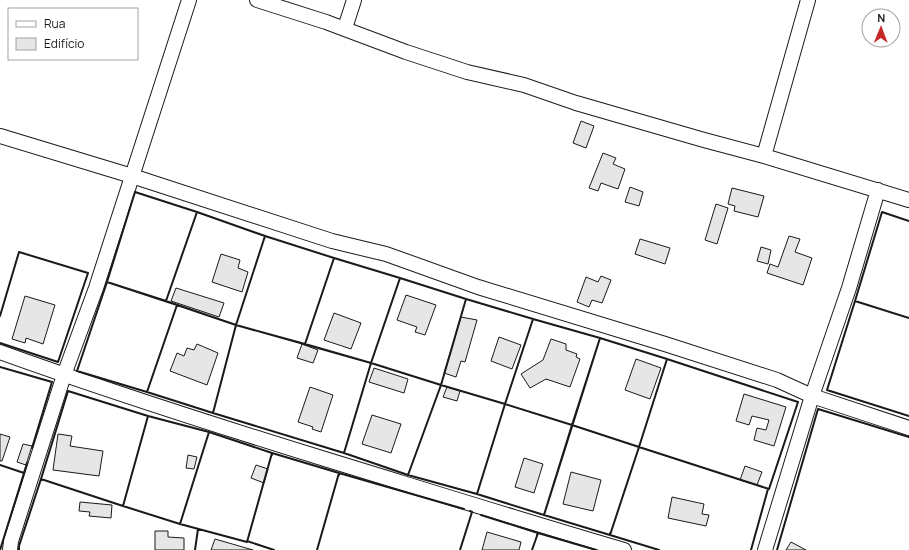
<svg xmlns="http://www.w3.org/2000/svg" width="909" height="550" viewBox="0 0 909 550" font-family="Manrope,sans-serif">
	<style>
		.building { fill: #e6e6e6; stroke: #1a1a1a }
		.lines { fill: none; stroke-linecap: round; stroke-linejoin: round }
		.street-casing { stroke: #1a1a1a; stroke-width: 16 }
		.street { stroke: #fff; stroke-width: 14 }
		.wall { stroke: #1a1a1a; stroke-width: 2 }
	</style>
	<rect width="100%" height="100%" fill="#fff"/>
	<path class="building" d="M581,121L594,126L586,148L573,143Z
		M603,153L616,158L613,164L625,169L618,189L601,183L598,191L589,188Z
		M630,187L643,192L639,206L625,202Z
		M732,188L764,196L758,217L734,211L735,206L728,204Z
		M716,204L728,208L717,244L705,240Z
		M789,236L800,239L795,252L812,258L803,285L767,273L770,264L778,267Z
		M640,239L670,248L665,264L635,254Z
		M761,247L771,250L768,264L757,261Z
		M221,254L240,260L238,268L248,272L242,292L212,282Z
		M601,276L611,280L602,303L592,300L589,307L577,302L586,277L598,282Z
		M176,288L224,303L219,317L171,301Z
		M406,295L436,305L425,335L415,332L417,327L397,320Z
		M25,296L55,305L43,344L26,338L25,343L12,339Z
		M334,313L361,323L351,349L324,340Z
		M461,317L477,320L465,362L461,361L456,377L444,373Z
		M499,337L521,345L512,369L491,361Z
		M551,339L566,344V350L577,354L576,357L580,359L570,387L546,379L530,388L521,374L543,360Z
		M197,344L218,353L207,385L170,371L177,353L184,356L187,348L194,350Z
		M302,344L318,350L313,363L297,358Z
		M636,359L661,368L650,399L625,390Z
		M374,368L408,379L404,393L369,382Z
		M310,387L333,395L321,432L312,429L313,427L298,422Z
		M447,387L460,391L457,401L443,397Z
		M744,394L786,407L774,446L754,440L757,428L766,430L769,420L752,416L749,425L736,421Z
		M372,415L401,424L391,453L362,444Z
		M0,434L10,437L2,461H0Z
		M58,434L72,436L70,446L103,451L99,476L53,470Z
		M23,444L32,446L26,465L17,462Z
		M188,455L197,457L194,469L186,468Z
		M524,458L543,464L534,493L515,487Z
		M256,465L268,469L264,483L251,478Z
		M745,466L762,472L757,485L740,480Z
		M571,472L601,480L593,511L563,504Z
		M672,497L704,504L702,514L709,515L706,526L668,518Z
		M80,502L112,505L111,518L89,516L90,512L79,511Z
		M155,531H168V537L184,538V550H155Z
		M487,532L521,542L519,550H482Z
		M215,539L253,550H211Z
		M791,542L806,550H786Z"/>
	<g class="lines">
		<defs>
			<path id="street" d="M257,0L326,22L406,52L467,72L524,85L576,103L704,140L764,156L909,200
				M345,28L354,0
				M0,136L132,176L332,241L386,254L478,287L665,344L777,380L812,396L909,428
				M764,156L808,0
				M0,352C108,391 218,426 328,460C426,490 525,521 624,550
				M10,550L11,541L64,375L96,288L189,0
				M765,550L812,396L849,288L878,190"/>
		</defs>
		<use href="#street" class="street-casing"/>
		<use href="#street" class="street"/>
		<path class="wall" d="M135,192L197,212L166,301L107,282Z
			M197,212L265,236L236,325L166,301Z
			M265,236L334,258L305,344L236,325Z
			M334,258L400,278L371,363L305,344Z
			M400,278L466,299L441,385L371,363Z
			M107,282L177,305L147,392L77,371Z
			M466,299L533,319L505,404L441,385Z
			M855,301L882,212L909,221
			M177,305L236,325L213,413L147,392Z
			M0,316L19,252L88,273L58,362L0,343
			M909,318L855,301L827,390L909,416
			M533,319L600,338L572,425L505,404Z
			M236,325L371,363L344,453L213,413Z
			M667,359L798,402L769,489L639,447Z
			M371,363L441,385L408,475L344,453Z
			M0,367L52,382L32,448
			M441,385L505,404L477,494L408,475Z
			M505,404L572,425L544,515L477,494Z
			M148,416L123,506L41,479L68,391L148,416L209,432L180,524L123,506L148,416
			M572,425L639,447L667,359L600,338L544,515L610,535L639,447L572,425
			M209,432L272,453L247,542L180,524Z
			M272,455V453L339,473L317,550
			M0,465L24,473L27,463
			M339,475V473L464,509
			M481,515L538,533L532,550
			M610,533V535L659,550
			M537,535L538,533L596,550
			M247,541L274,550
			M0,550L24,473H23
			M19,550V546L41,479L42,480
			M195,550L198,529H197
			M460,550L472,512L470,511
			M751,550L768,489
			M777,550L818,409L909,437"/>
	</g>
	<rect x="8" y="8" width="130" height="52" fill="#ffffff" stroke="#a3a3a3"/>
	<rect x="16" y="21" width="20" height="6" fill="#ffffff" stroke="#a3a3a3"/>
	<text x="44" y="28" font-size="12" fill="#1a1a1a">Rua</text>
	<rect x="16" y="38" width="20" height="12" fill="#e6e6e6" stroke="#a3a3a3"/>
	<text x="44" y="48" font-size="12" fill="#1a1a1a">Edifício</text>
	<g transform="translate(881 28) rotate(1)"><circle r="19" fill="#ffffff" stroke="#a3a3a3"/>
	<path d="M0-3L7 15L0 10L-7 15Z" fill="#c62828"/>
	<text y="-6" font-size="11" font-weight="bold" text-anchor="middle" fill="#1a1a1a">N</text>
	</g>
</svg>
